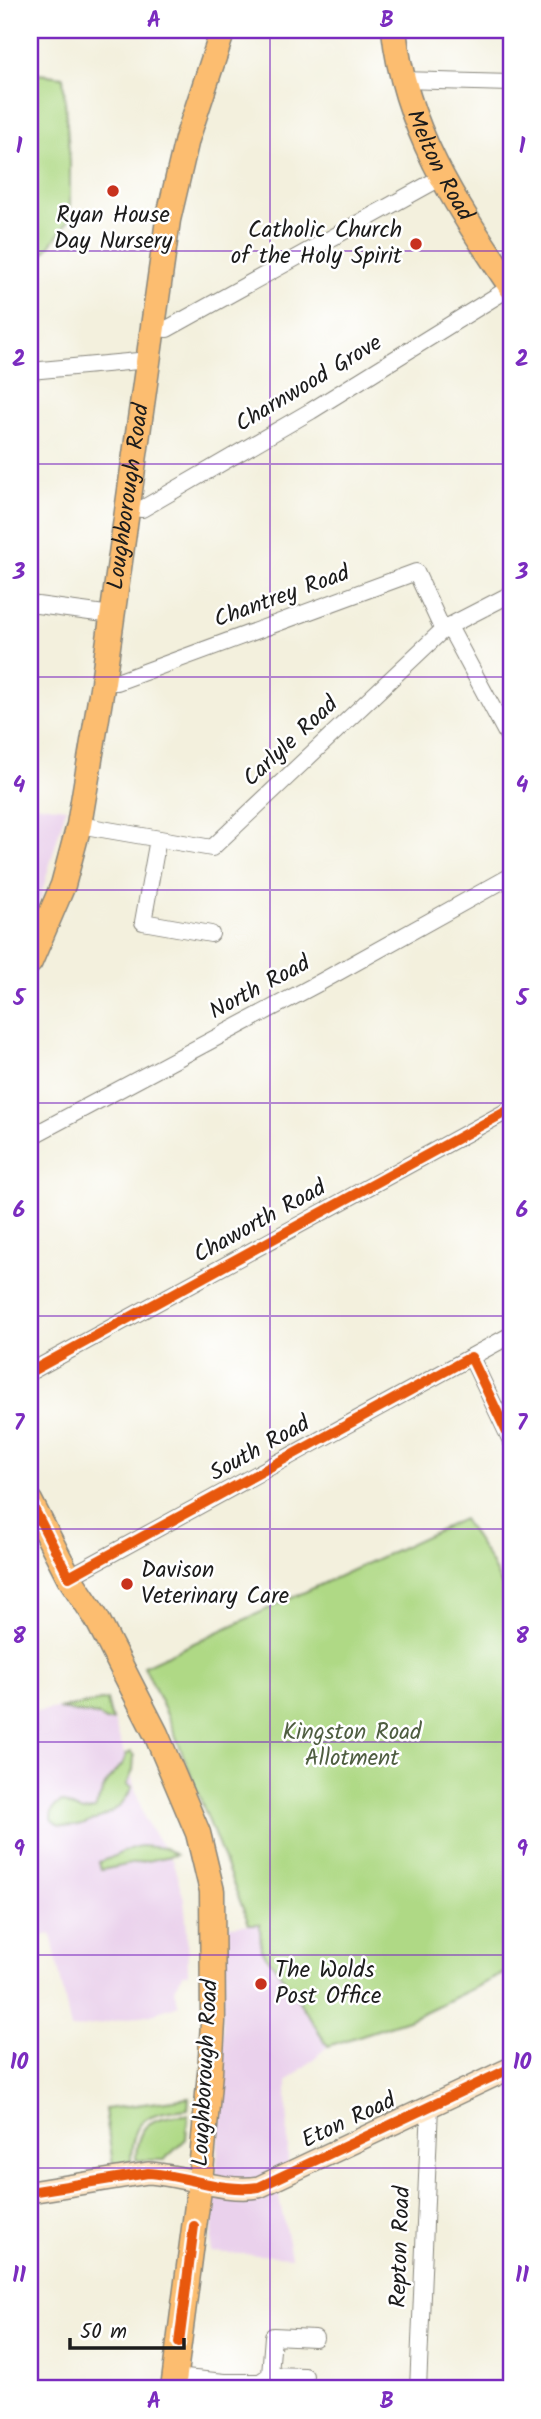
<svg xmlns="http://www.w3.org/2000/svg" width="541" height="2419" viewBox="0 0 541 2419" font-family="Kalam,sans-serif">
	<style>
		.built { fill: #ead1ec }
		.green { fill: #afd985; stroke: #667a50; stroke-width: 2 }
		.lines { fill: none; stroke-linecap: round; stroke-linejoin: round }
		.street-casing { stroke: #88867c; stroke-width: 18 }
		.secondary-casing { stroke: #88867c; stroke-width: 24 }
		.primary-casing { stroke: #88867c; stroke-width: 27 }
		.street { stroke: #fff; stroke-width: 16 }
		.secondary { stroke: #fee5c5; stroke-width: 21 }
		.primary { stroke: #fcbd6f; stroke-width: 24 }
		.cycleway-casing { stroke: #fff; stroke-width: 15 }
		.cycleway { stroke: #e8590c; stroke-width: 10 }
		.grid { fill: none; stroke: #7b2cbf; stroke-width: 2; stroke-opacity: 0.55 }
		.poi-dot { fill: #c8321e; stroke: #fff; stroke-width: 2.5 }
		.labels { text-anchor: middle; dominant-baseline: central; stroke-width: 5; stroke-linejoin: round; paint-order: stroke }
		.street-label { font-size: 23px; fill: #1c1c1c; stroke: #fff }
		.poi-label { font-size: 23px; fill: #1c1c1c; stroke: #fff; text-anchor: start }
		.park-label { font-size: 23px; fill: #4f5e41; stroke: #fff }
		.neatline { fill: none; stroke: #7b2cbf; stroke-width: 2.5 }
		.grid-label { font-size: 23px; text-anchor: middle; font-weight: bold; fill: #7b2cbf }
	</style>
	<rect width="100%" height="100%" fill="#fff"/>
	<filter id="ink" filterUnits="userSpaceOnUse"><feTurbulence type="fractalNoise" baseFrequency=".0143" numOctaves="2"/><feDisplacementMap in="SourceGraphic" scale="14" xChannelSelector="R" yChannelSelector="G"/><feConvolveMatrix kernelMatrix="1 2 1 2 8 2 1 2 1" color-interpolation-filters="sRGB"/></filter>
	<filter id="wash" filterUnits="userSpaceOnUse"><feTurbulence type="fractalNoise" baseFrequency=".00686" numOctaves="4" result="noise"/><feDisplacementMap in="SourceGraphic" scale="28" xChannelSelector="R" yChannelSelector="G"/><feGaussianBlur stdDeviation="1.57" result="paint"/><feColorMatrix in="noise" values="0 0 0 0 0 0 0 0 0 0 0 0 0 0 0 0 0 1.4 0 .05"/><feComposite in="paint" operator="in"/></filter>
	<g filter="url(#wash)">
		<rect width="100%" height="100%" fill="#f3f0dd"/>
		<path class="built" d="M30,804L66,808L38,906L30,902Z
			M107,1699L145,1820L173,1862L184,1899L187,1930L188,1974H183L174,1990L179,2005L151,2014L71,2029L51,1934L30,1939V1713Z
			M260,1923L261,1949L289,1986L328,2046L287,2082L288,2166L274,2173L291,2257L211,2252L223,2072L221,1927Z"/>
		<path class="green" d="M30,73L63,77L70,162V219L30,272Z
			M463,1519L490,1561L511,1603V1970L408,2020L328,2046L289,1986L261,1949L260,1924H249L169,1719L144,1666Z
			M107,1700L112,1721H105L99,1716L58,1709Z
			M131,1752L134,1756L133,1770L127,1785L132,1787C129,1794 126,1800 120,1805C107,1818 64,1837 51,1819C51,1811 54,1805 62,1802L83,1812L95,1809L105,1785L124,1762L126,1755Z
			M141,1846L165,1848L176,1855L101,1870L99,1862C114,1859 126,1847 141,1846Z
			M189,2098L188,2109C148,2113 132,2116 131,2161L113,2165L105,2109Z
			M188,2115L186,2139L164,2160H136C136,2122 154,2116 188,2115Z"/>
	</g>
	<g filter="url(#ink)">
		<g class="lines">
			<defs>
				<path id="street" d="M402,80L511,83
					M153,327L167,329L442,177
					M30,371L149,360
					M128,507L142,509L311,411L511,287
					M30,604L112,615
					M103,682H117L416,572L440,624L453,634L511,742
					M79,825L212,848L445,628L511,594
					M158,839L143,922L211,934
					M30,1137L317,984L511,876
					M471,1357L511,1441
					M30,1372L511,1109
					M69,1577L511,1335
					M270,2375L273,2336L315,2338
					M175,2377L225,2382H260L270,2375L305,2376
					M418,2389L430,2106"/>
				<path id="secondary" d="M30,2192L148,2173C186,2175 222,2193 259,2187L511,2068"/>
				<g id="primary">
					<path id="s1" d="M394,30C405,130 457,206 511,287"/>
					<path id="s2" d="M30,962L63,885L79,825L103,682L168,220L187,139L223,30"/>
					<path d="M30,1501L69,1577L97,1619L156,1734L198,1833L212,1891L213,2022L210,2072L200,2182L173,2389"/>
				</g>
			</defs>
			<use href="#street" class="street-casing"/>
			<use href="#secondary" class="secondary-casing"/>
			<use href="#primary" class="primary-casing"/>
			<use href="#street" class="street"/>
			<use href="#secondary" class="secondary"/>
			<use href="#primary" class="primary"/>
			<defs>
				<path id="cycleway" d="M30,1372L511,1109
					M30,1501L69,1577L471,1357L511,1441
					M30,2192L148,2173C186,2175 222,2193 259,2187L511,2068
					M179,2343L194,2226"/>
			</defs>
			<use href="#cycleway" class="cycleway-casing"/>
			<use href="#cycleway" class="cycleway"/>
		</g>
	</g>
	<path class="grid" d="M270,30V2389M30,251H511M30,464H511M30,677H511M30,890H511M30,1103H511M30,1316H511M30,1529H511M30,1742H511M30,1955H511M30,2168H511"/>
	<g class="poi-dot">
		<circle cx="113" cy="191" r="7"/>
		<circle cx="416" cy="244" r="7"/>
		<circle cx="127" cy="1584" r="7"/>
		<circle cx="261" cy="1984" r="7"/>
	</g>
	<g class="labels">
		<g class="street-label">
			<text stroke="none"><textPath href="#s1" startOffset="144">Melton Road</textPath></text>
			<text transform="translate(309 384) rotate(-31)">Charnwood Grove</text>
			<text stroke="none"><textPath href="#s2" startOffset="478">Loughborough Road</textPath></text>
			<text transform="translate(282 597) rotate(-20)">Chantrey Road</text>
			<text transform="translate(291 742) rotate(-43)">Carlyle Road</text>
			<text transform="translate(260 988) rotate(-28)">North Road</text>
			<text transform="translate(260 1222) rotate(-29)">Chaworth Road</text>
			<text transform="translate(260 1449) rotate(-29)">South Road</text>
			<text transform="translate(206 2073) rotate(-87)">Loughborough Road</text>
			<text transform="translate(349 2121) rotate(-25)">Eton Road</text>
			<text transform="translate(401 2247) rotate(-88)">Repton Road</text>
		</g>
		<g class="poi-label">
			<text x="113" y="216" text-anchor="middle">Ryan House<tspan x="113" dy="26">Day Nursery</tspan></text>
			<text x="402" y="231" text-anchor="end">Catholic Church<tspan x="402" dy="26">of the Holy Spirit</tspan></text>
			<text x="141" y="1571">Davison<tspan x="141" dy="26">Veterinary Care</tspan></text>
			<text x="275" y="1971">The Wolds<tspan x="275" dy="26">Post Office</tspan></text>
		</g>
		<g class="park-label">
			<text x="352" y="1733">Kingston Road<tspan x="352" dy="26">Allotment</tspan></text>
		</g>
	</g>
	<rect width="541" height="2419" fill="none" stroke="#fff" stroke-width="77"/>
	<path d="M70 2338v10h114v-10" fill="none" stroke="#1c1c1c" stroke-width="3.5"/>
	<text x="80" y="2338" font-size="21" fill="#1c1c1c" stroke="#ffffff" stroke-width="5" paint-order="stroke">50 m</text>
	<rect x="38" y="38" width="465" height="2342" class="neatline"/>
	<g class="grid-label">
		<text x="154" y="27">A</text>
		<text x="387" y="27">B</text>
		<text x="19" y="153">1</text>
		<text x="522" y="153">1</text>
		<text x="19" y="366">2</text>
		<text x="522" y="366">2</text>
		<text x="19" y="579">3</text>
		<text x="522" y="579">3</text>
		<text x="19" y="792">4</text>
		<text x="522" y="792">4</text>
		<text x="19" y="1005">5</text>
		<text x="522" y="1005">5</text>
		<text x="19" y="1217">6</text>
		<text x="522" y="1217">6</text>
		<text x="19" y="1430">7</text>
		<text x="522" y="1430">7</text>
		<text x="19" y="1643">8</text>
		<text x="522" y="1643">8</text>
		<text x="19" y="1856">9</text>
		<text x="522" y="1856">9</text>
		<text x="19" y="2069">10</text>
		<text x="522" y="2069">10</text>
		<text x="19" y="2282">11</text>
		<text x="522" y="2282">11</text>
		<text x="154" y="2408">A</text>
		<text x="387" y="2408">B</text>
	</g>
</svg>
